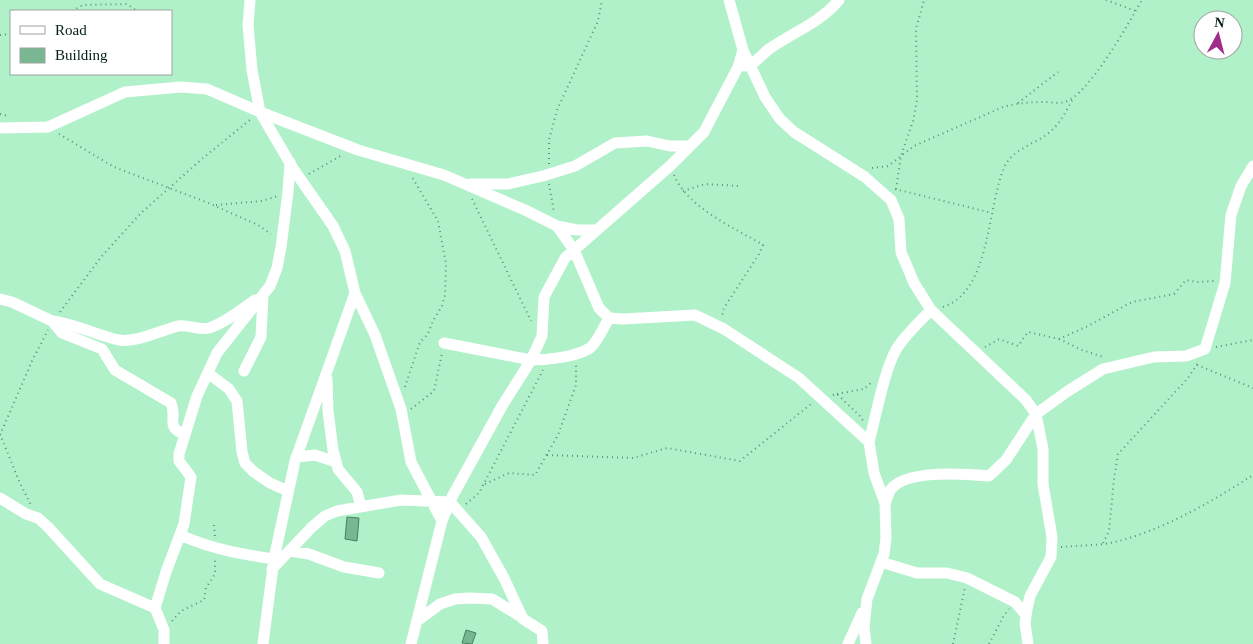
<svg xmlns="http://www.w3.org/2000/svg" width="1253" height="644" viewBox="0 0 1253 644" font-family="'Times New Roman',serif">
	<style>
		.building { fill: #78b791; stroke: #44825f }
		.lines { fill: none; stroke-linecap: round; stroke-linejoin: round }
		.path { stroke: #619175; stroke-width: 2; stroke-dasharray: 1 4; stroke-linecap: butt }
		.minor { stroke: #fff; stroke-width: 11 }
	</style>
	<rect width="100%" height="100%" fill="#b0f1c9"/>
	<path class="building" d="M347,517L359,518L357,541L345,539Z
		M466,630L476,633L472,644L462,643Z"/>
	<g class="lines">
		<path class="path" d="M1106,0L1136,11
			M72,11L83,5L127,4L137,11
			M0,35L11,34
			M1018,103L1058,72
			M0,114L8,116
			M59,134L114,167L206,202L258,225L271,234
			M549,164V140L557,110L598,21L602,0
			M872,168L888,166L914,146L1003,107C1017,103 1031,102 1045,102C1051,102 1058,104 1064,102C1088,97 1129,22 1142,0
			M309,174L342,155
			M674,175C688,208 733,227 763,245L759,254L724,308L722,316
			M549,184L554,212
			M895,189L992,213
			M896,189L901,156L913,121L917,100L916,29L924,0
			M683,191L705,184L739,186
			M472,199L531,321
			M216,205L262,201L278,196
			M943,307C991,291 987,207 1004,168C1012,147 1040,144 1054,128C1062,120 1067,109 1073,99
			M60,312L102,256L141,213L203,158L251,119
			M1059,339L1082,350L1103,357
			M985,347L999,339L1018,346L1028,332L1059,339L1088,326L1132,302L1174,294L1186,280L1197,282L1214,281
			M1216,347L1253,340
			M1197,365L1253,388
			M405,387L420,342L428,334L433,321L442,306L445,295L446,264L438,221L412,177
			M837,394L864,389L873,381
			M833,395L837,394L859,415L864,422
			M411,409L434,391L442,353
			M0,434L19,481L31,505
			M0,435L32,361L48,330
			M547,455L633,458L667,448L740,461L811,404
			M485,484L509,473L535,475L558,435L576,385V363
			M466,504L479,493L543,370
			M214,525L215,537
			M1103,543L1109,531L1114,479L1118,454L1188,378L1198,363
			M1061,547C1080,545 1101,546 1119,541C1167,528 1211,502 1253,475
			M172,621L181,611L204,600L206,588L215,574V559
			M953,644L965,587
			M989,644L1003,617L1009,609"/>
		<path class="minor" d="M250,0L248,25L252,70L260,112L294,170L333,226L345,251L355,293L375,335L401,409L411,462L442,521
			M743,50L765,97L780,119L794,132L865,177L891,200L899,219L901,252L914,283L931,310
			M744,66C755,65 761,55 769,49C793,32 820,23 839,0
			M0,128L48,127L125,92L181,87L207,89L260,112L358,150L444,175L525,210L557,226L574,250L599,308L609,318L623,319L695,315L724,329L799,378L869,442L874,473L885,503L886,538L884,554L867,599L864,627L866,644
			M470,184H508L543,176L575,166L615,143L647,141L670,146H689
			M557,226L577,230H596
			M0,299L12,302L52,321L62,333L102,349L115,370L171,403C178,419 164,426 185,435
			M52,321C76,324 96,335 119,340C135,343 163,330 178,326C189,324 198,331 209,328C225,323 241,310 255,300
			M444,343L531,360C547,360 576,357 590,348C596,344 605,325 609,318
			M244,371L261,337L263,295
			M208,373L229,389L237,401L242,452L245,463L254,472L270,483L288,491
			M327,379L328,411L333,450L338,469L357,492L361,507
			M869,442C876,416 884,370 897,348C907,333 919,322 931,310L1026,400L1036,414L1068,391L1103,369L1154,357L1186,356L1205,349L1225,283L1231,215L1241,186L1253,166
			M296,457L315,455L336,462
			M0,498L26,514L38,518L48,527L100,584L155,608L164,630V644
			M885,503C887,499 889,492 891,489C907,469 967,474 989,476L1006,460L1036,414L1043,449V484L1052,537L1051,557L1030,596L1027,609L1025,623L1028,644
			M180,535C212,549 240,554 274,559
			M290,551L309,554L344,567L379,573
			M881,562L917,573H947L967,578L1015,602L1026,615
			M272,569L312,527L325,516L337,511L401,500L450,502L481,537L504,578L523,619L542,631L543,644
			M155,608L166,572L184,524L191,477L179,461V454L197,396L217,353L270,286L277,268L281,247L288,192L290,162
			M417,621L440,604L455,599L469,598L492,599L523,618
			M263,644L274,559L295,461L355,293
			M411,644L442,521L452,497L502,406L531,360L542,336L544,297L565,258L670,166L704,132L738,67L743,50L729,0
			M848,644L862,613"/>
	</g>
	<rect x="10" y="10" width="162" height="65" fill="#ffffff" stroke="#9ba59f"/>
	<rect x="20" y="26" width="25" height="8" fill="#ffffff" stroke="#9ba59f"/>
	<text x="55" y="35" font-size="15" fill="#041e10">Road</text>
	<rect x="20" y="48" width="25" height="15" fill="#78b791" stroke="#9ba59f"/>
	<text x="55" y="60" font-size="15" fill="#041e10">Building</text>
	<g transform="translate(1218 35) rotate(7)"><circle r="24" fill="#ffffff" stroke="#9ba59f"/>
	<path d="M0-4L9 19L0 12L-9 19Z" fill="#9f2d89"/>
	<text y="-8" font-size="14" font-weight="bold" text-anchor="middle" fill="#041e10">N</text>
	</g>
</svg>
